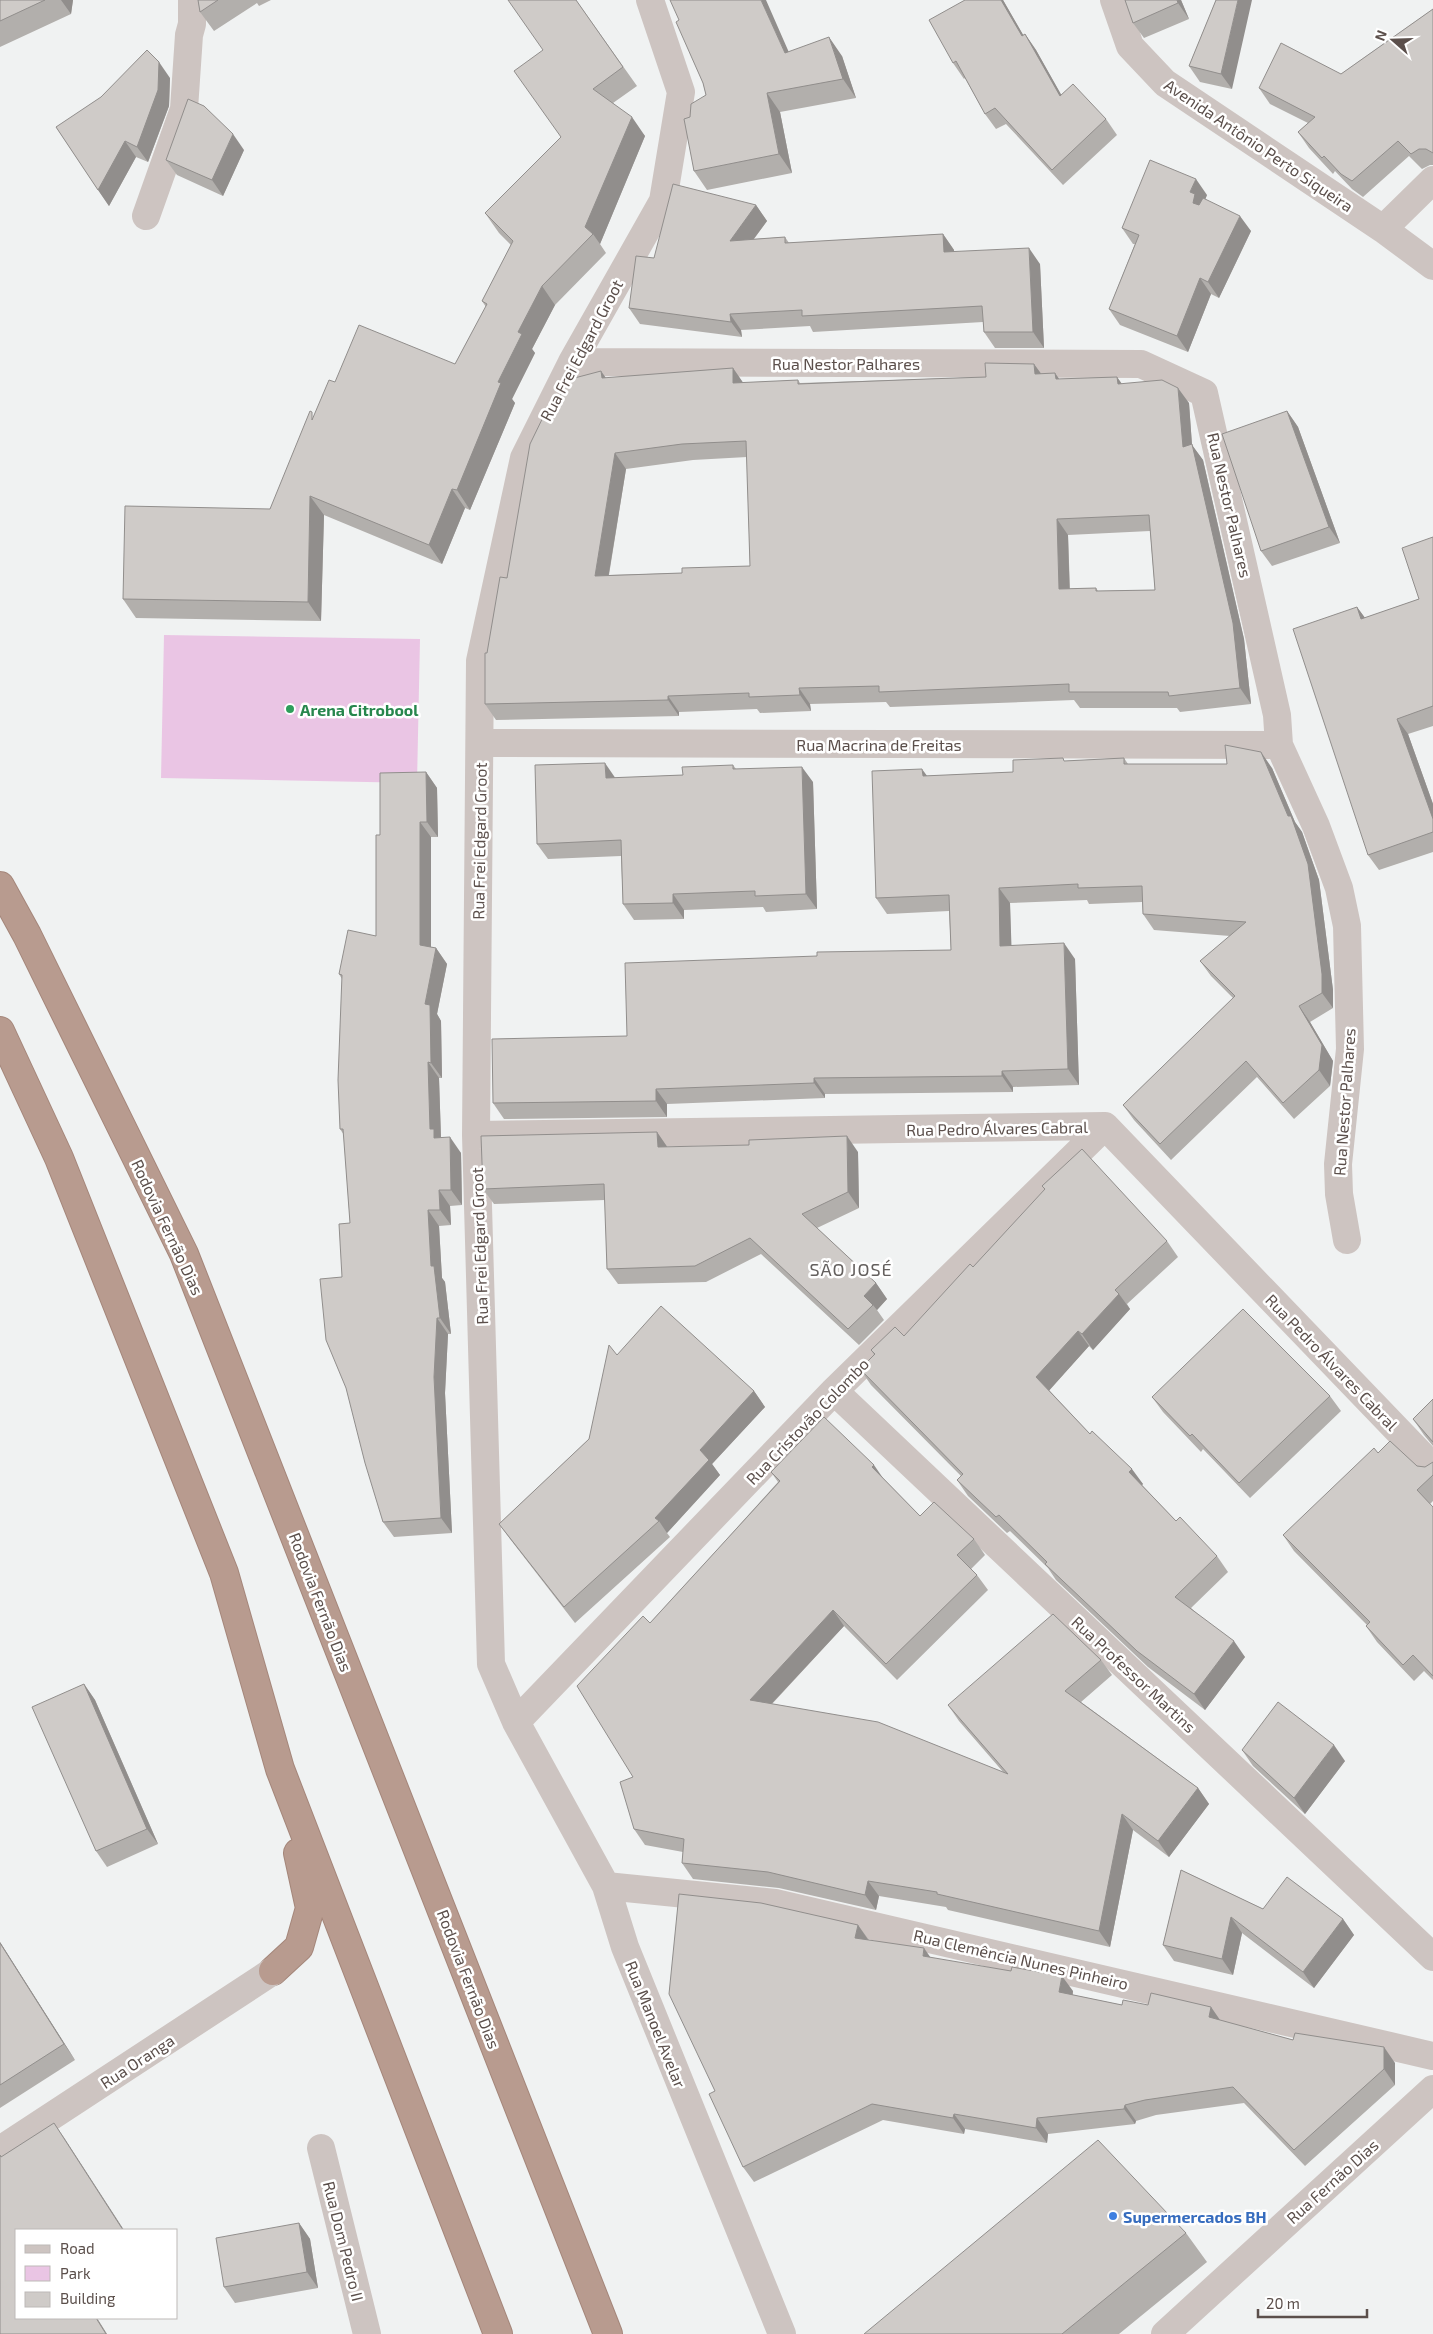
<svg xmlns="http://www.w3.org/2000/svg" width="1433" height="2334" viewBox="0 0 1433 2334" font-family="'Exo 2',sans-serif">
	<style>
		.green { fill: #eac5e4 }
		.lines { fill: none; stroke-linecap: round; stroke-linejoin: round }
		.highway-casing { stroke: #a4867a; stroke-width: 30 }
		.minor { stroke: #cdc4c1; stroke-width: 28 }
		.highway { stroke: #b89b8f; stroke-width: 28 }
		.wall { fill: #b2afac; fill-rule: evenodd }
		.shaded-wall { fill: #918e8c }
		.building { fill: #cfcbc8; stroke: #918e8c; fill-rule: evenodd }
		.leisure-dot { fill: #2e9e5b; stroke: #fff; stroke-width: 2 }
		.shop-dot { fill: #3f7fe0; stroke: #fff; stroke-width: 2 }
		.labels { text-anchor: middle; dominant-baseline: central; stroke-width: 5; stroke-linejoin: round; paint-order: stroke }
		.street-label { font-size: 16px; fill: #5b4f4b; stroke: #fff }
		.leisure-label { font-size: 16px; font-weight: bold; fill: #27864d; stroke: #fff; text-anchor: start }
		.shop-label { font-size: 16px; font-weight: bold; fill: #366cbe; stroke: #fff; text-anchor: start }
		.neighbourhood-label { font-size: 18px; letter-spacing: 1px; fill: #64605e; stroke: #fff }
	</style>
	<rect width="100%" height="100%" fill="#f0f2f2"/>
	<path class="green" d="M164,635L420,639L417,783L161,778Z"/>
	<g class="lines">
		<defs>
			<path id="highway" d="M0,886L27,935L184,1254L608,2334
				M0,1031L59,1158L224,1573L280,1769L498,2334
				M273,1971L299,1947L310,1908L298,1853"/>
		</defs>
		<use href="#highway" class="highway-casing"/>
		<path class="minor" d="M650,0L681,92L663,201L572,362L524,458L480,661L476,1135L491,1664L516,1722L606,1886L625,1947L782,2334
			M1114,0L1130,46L1165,83L1383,229L1433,266
			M146,216L184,109L189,35L192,24V0
			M1383,229L1433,180
			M572,362L1141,364L1204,393L1277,715L1279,745L1316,826L1339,888L1347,926L1350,1049L1338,1164L1339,1194L1347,1240
			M480,743L1279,745
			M476,1135L1105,1126L1433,1467
			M834,1391L1433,1957
			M516,1722L834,1391L1105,1126
			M606,1886L775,1903L1433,2056
			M321,2148L367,2334
			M0,2150L273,1971
			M1165,2334L1433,2089"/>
		<use href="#highway" class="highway"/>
	</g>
	<path class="wall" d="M0,0H73L71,14L0,47Z
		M198,0H271L259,6L257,3L214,31L200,12Z
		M576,0L637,86L613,103L645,136L600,244L606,253L555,305L532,349L535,353L512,399L515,403L470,510L465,508L442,564L324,515L321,621L136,618L123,599L270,509L315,415L335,382L455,364L486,307L482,301L511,245L499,233L485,213L561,137L543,50Z
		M965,0H1003L1023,35L1025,34L1036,50L1061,95L1106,119L1117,135L1063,185L1006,124L996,129L985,114L965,78L964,79L953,63Z
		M1125,0H1181L1189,19L1144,38L1133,23Z
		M1216,0L1232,89L1200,82L1189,66Z
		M1433,9V165H1430L1422,169L1409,156L1363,197L1352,189L1335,171L1333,174L1309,148L1298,132L1308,123L1270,104L1259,88L1341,74Z
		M679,20L789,52L842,56L856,98L780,112L792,173L707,190L694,171L690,117L706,95L703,83Z
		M170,78L169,106L148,162L136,157L109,206L56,127Z
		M244,150L223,196L177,175L166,160Z
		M1207,195L1205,199L1251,231L1219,298L1211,294L1188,352L1120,325L1109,309L1135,244H1133L1122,228Z
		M756,205L767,221L754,239L785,237L789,243L943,234L954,250V252L1040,264L1044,348H995L984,332L983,322L813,332L810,326L741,330L742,337L640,324L629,308L654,258Z
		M1034,364L1041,374L1055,373L1059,379L1117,377L1122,384L1189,403L1192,445L1203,460L1244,639L1251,704L1180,712L1177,708H1080L1074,700L890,707L886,702L810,704L811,711L760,713L757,709L679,712V716L496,720L485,704L487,653L507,578L601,371L606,378L733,368L743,383L798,380L800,383L986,377ZM747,457L750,566L682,573L609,575L626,469L693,460ZM1150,531L1155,590L1098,591L1096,588L1070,589L1068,535Z
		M1287,411L1298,427L1340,543L1272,566L1261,551Z
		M1433,537V726L1408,734L1433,804V852L1379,870L1368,855L1357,607L1365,618L1419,599Z
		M1124,758L1128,764L1272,768L1295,822L1302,832L1319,880L1333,990V1008L1310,1022L1333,1061L1330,1086L1294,1119L1257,1077L1171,1160L1134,1120L1123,1105L1233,998L1211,976L1200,961L1230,936L1154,930L1143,914L1142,902L1089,904L1087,900L1010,903L1011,945L1075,959L1079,1085L1013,1087V1092L825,1094V1098L667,1104V1117L504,1119L493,1103L627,1036L817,956L951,950L949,911L887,914L876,898L927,776L1013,772L1066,761Z
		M733,765L736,769L813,782L817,909L766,912L763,907L684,910V919L634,920L623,904L621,856L548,859L537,844L615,778L683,775Z
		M426,772L437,788L438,837H431V947L436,948L447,964L437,1014L441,1021L442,1078H439L441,1137L461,1153L462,1205L450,1206L451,1225L439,1226L442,1278L445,1282L451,1334H448L445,1393L452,1533L394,1537L383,1522L342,1277L350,1223L344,1135L340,1129L342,979L339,974L376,936L380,835Z
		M657,1132L667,1147L858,1152L859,1208L817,1228L876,1283L887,1299L877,1310L884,1320L859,1345L761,1254L706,1282L618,1284L607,1269L605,1200L494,1204L483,1189Z
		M1042,1186L1167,1241L1178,1257L1127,1304L1130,1309L1093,1350L1089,1346L1049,1390L1090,1434L1143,1484L1142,1485L1176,1521L1217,1556L1228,1572L1191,1608L1245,1657L1205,1710L1148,1667L1056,1580L1048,1568L1010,1531L1007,1533L968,1496L957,1480L961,1476L871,1385L860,1369L874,1355L871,1350L904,1336L973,1267L1045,1190Z
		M617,1355L754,1391L765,1407L712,1464L720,1475L667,1533L670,1537L575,1623L510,1539L499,1524L589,1439Z
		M1330,1396L1341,1411L1250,1498L1203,1449L1201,1452L1163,1412L1152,1397Z
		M1433,1399V1446L1424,1435L1413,1419Z
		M1378,1453L1417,1466L1425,1467L1433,1462V1501L1430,1504L1433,1507V1680L1424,1671L1414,1681L1377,1642L1366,1626L1367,1625L1294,1551L1283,1535Z
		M771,1472L884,1479L920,1516L974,1539L985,1555L971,1569L977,1575L988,1590L897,1680L844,1626L772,1704L1004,1773L959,1721L948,1705L1101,1660L1112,1675L1081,1702L1198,1788L1209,1804L1169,1857L1133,1830L1110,1947L948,1910L946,1907L879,1896L876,1910L779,1888L693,1879L682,1863L683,1852L645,1845L634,1829L633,1777L650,1623L716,1551L778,1482Z
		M84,1684L95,1700L158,1844L107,1867L96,1851Z
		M1242,1750L1345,1761L1305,1814L1253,1766Z
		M1181,1870L1263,1909L1343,1919L1354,1935L1314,1988L1242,1933L1233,1975L1174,1961L1163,1945Z
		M858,1925L869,1940L930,1958L1073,1991V1995L1122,2005L1211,2007L1220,2020L1293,2040L1395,2063V2085L1305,2166L1244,2103L1156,2115L1136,2121L1135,2124L1048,2134L1047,2143L965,2129L964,2134L883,2120L754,2182L743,2167L715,2091Z
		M0,1942L75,2060L0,2108Z
		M299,2223L310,2239L318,2288L235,2303L224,2287Z
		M1186,2233L1207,2262L1119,2334H864Z"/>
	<path class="shaded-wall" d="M61,0H73L71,14Z
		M761,0H766L798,73L785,53Z
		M1001,0H1003L1033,52L1022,36Z
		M1177,0H1181L1189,19L1178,3Z
		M1238,0H1252L1232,89L1221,74Z
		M1025,34L1036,50L1071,112L1060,96Z
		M829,37L842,56L856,98L843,79Z
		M159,62L170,78L169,106L148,162L137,147Z
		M767,93L780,112L792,173L779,154Z
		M632,117L645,136L600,244L593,234L585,227Z
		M233,134L244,150L223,196L212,180Z
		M125,141L136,157L109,206L98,190Z
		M1196,179L1207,195L1203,205L1204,218L1193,203L1190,192Z
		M756,205L767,221L741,256L730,241Z
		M1240,216L1251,231L1219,298L1208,282Z
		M943,234L954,250L955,268L944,252Z
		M1029,248L1040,264L1044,348L1033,332Z
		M1200,278L1211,294L1188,352L1177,336Z
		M542,286L555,305L532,349L535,353L512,399L515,403L470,510L457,490L498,382L518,332Z
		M730,314L741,330L742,337L731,322Z
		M1034,364L1045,379L1035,374Z
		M733,368L744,384L733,383Z
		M601,371L612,387L602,378Z
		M1055,373L1066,389L1056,379Z
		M1117,377L1128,393L1118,384Z
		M1178,388L1189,403L1192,445L1203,460L1244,639L1251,704L1240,688L1183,447Z
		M1287,411L1298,427L1340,543L1329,527Z
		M615,453L626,469L606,591L595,576Z
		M452,489L465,508L442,564L429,545Z
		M310,496L324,515L321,621L308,602Z
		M1057,519L1068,535L1070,605L1059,589Z
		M1357,607L1368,622L1361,619Z
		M799,688L810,704L811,711L800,695Z
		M668,696L679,712V716L668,700Z
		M1397,719L1408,734L1433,804V819Z
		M1261,752L1272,768L1295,822L1302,832L1319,880L1333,990V1008L1322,993L1288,816Z
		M605,763L616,779L606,778Z
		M802,767L813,782L817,909L806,894Z
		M922,769L933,784L923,776Z
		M426,772L437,788L438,837L427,822Z
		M420,822L431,837V961L420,945Z
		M999,888L1010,903L1012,961L1000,946Z
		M673,894L684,910V919L673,903Z
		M1064,943L1075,959L1079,1085L1068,1069Z
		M436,948L447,964L437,1014L441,1021L442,1078L431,1063L425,1004Z
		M1299,1006L1310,1022L1333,1061L1330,1086L1319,1070Z
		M428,1062L439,1078L441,1139L434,1138L430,1129Z
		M1002,1071L1013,1087V1092L1002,1076Z
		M814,1078L825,1094V1098L814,1083Z
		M656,1089L667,1104V1117L656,1101Z
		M657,1132L668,1148L658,1147Z
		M847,1136L858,1152L859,1208L848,1192Z
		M450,1137L461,1153L462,1205L451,1190Z
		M439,1190L450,1206L451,1225L440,1210Z
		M428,1210L439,1226L442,1278L445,1282L451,1334L440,1318L431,1266Z
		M876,1283L887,1299L877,1310L873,1305L864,1296Z
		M1119,1294L1130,1309L1093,1350L1082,1334Z
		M437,1318L448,1334L445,1393L452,1533L441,1518L434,1377Z
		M1078,1331L1089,1346L1047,1393L1036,1377Z
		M754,1391L765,1407L712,1464L720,1475L667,1533L659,1521L655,1518L700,1450Z
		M874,1465L885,1481L872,1467Z
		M1132,1469L1143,1484L1140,1487L1129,1472Z
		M833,1610L844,1626L761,1715L750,1700Z
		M1234,1641L1245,1657L1205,1710L1194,1694Z
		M84,1684L95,1700L158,1844L147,1829Z
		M1334,1745L1345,1761L1305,1814L1294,1798Z
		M1198,1788L1209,1804L1169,1857L1158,1841Z
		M1122,1814L1133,1830L1110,1947L1099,1931Z
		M868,1881L879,1896L876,1910L865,1895Z
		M1231,1917L1242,1933L1233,1975L1222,1959Z
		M1343,1919L1354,1935L1314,1988L1303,1972Z
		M858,1925L869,1941L855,1938Z
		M0,1942L75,2060L64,2044L0,1943Z
		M924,1948L935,1964L923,1956Z
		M1062,1976L1073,1991L1070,2008L1059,1992Z
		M1211,2007L1222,2023L1209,2017Z
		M1384,2047L1395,2063V2085L1384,2069Z
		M1125,2105L1136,2121L1135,2124L1124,2109Z
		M954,2114L965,2129L964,2134L953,2118Z
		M1037,2118L1048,2134L1047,2143L1036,2128Z
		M54,2123L65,2139L124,2230H123Z
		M299,2223L310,2239L318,2288L307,2272Z
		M96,2318H97L107,2334H106Z"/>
	<path class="building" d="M0,0H45L0,21Z
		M198,0H218L200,12Z
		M508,0H576L623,67L593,89L632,117L585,227L593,234L542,286L518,332L522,334L498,382L501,383L457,490L452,489L429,545L310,496L308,602L123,599L125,506L270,509L310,411L312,412V420L329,380L335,382L359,325L455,364L487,304L482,301L513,241L485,213L561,137L514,71L543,50Z
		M670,0H761L785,53L829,37L843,79L767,93L779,154L694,171L684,119L690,117L691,104L706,95L703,83L676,22L679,20Z
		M965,0H1001L1022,36L1025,34L1060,96L1073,84L1106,119L1052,170L995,108L985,114L956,61L953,63L929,20Z
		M1125,0H1177L1178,3L1133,23Z
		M1216,0H1238L1221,74L1189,66Z
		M1433,9V153L1426,149H1419L1411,154L1398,141L1352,181L1341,174L1324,156L1322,158L1298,132L1315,117L1259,88L1281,43L1341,74Z
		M147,50L159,62L158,90L137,147L125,141L98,190L56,127L101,97Z
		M188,99L204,106L233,134L212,180L166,160Z
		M1150,160L1196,179L1190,192L1195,194L1193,203L1199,205L1203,198L1240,216L1208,282L1200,278L1177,336L1109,309L1139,235L1122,228Z
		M673,184L756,205L730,241L785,237V243L943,234L944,252L1029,248L1033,332H984L982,306L802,316V310L730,314L731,322L629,308L636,256L654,258Z
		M985,363L1034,364L1035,374L1055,373L1056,379L1117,377L1118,384L1162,380L1178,388L1183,447L1192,444L1233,623L1240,688L1169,696L1168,692H1069V684L879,692V686L799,688L800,695L749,697V693L668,696V700L485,704V653H487L500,577L507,578L530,444L549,405L555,408L567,380L601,371L602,378L733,368V383L798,380V384L927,379L986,377ZM746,441L750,566L682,568V573L595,576L615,453L682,444ZM1149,515L1155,590L1096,591V588L1059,589L1057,519Z
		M1287,411L1329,527L1261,551L1222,434Z
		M1433,537V706L1397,719L1433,819V832L1368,855L1293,629L1357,607L1361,619L1419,599L1402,548Z
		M1225,745L1261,752L1288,816H1291L1308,864L1322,974V993L1299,1006L1322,1045L1319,1070L1283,1103L1246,1061L1160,1144L1123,1105L1235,996L1200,961L1246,922L1143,914L1142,886L1078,888V884L999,888L1000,946L1064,943L1068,1069L1002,1071V1076L814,1078V1083L656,1089V1101L493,1103L492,1039L627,1036L625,963L817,956V952L951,950L949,895L876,898L872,771L922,769L923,776L1013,772V760L1063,758L1064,761L1124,758V764H1227Z
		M605,763L606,778L683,775L682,767L733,765V769L802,767L806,894L755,896V891L673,894V903L623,904L621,840L537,844L535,765Z
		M426,772L427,822H420V945L436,948L425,1004L430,1005L431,1063L428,1062L430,1129H434V1138L450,1137L451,1190H439L440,1210H428L431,1266H434L440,1318H437L434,1377L441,1518L383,1522L365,1463L346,1388L326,1340L320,1279L342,1277L339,1224L350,1223L343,1129H340L338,1080L342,975L339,974L348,930L376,936V835H380V773Z
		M657,1132L658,1147L749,1145V1140L847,1136L848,1192L802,1214L876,1283L864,1296L873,1305L848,1329L750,1238L695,1266L607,1269L604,1184L483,1189L481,1136Z
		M1082,1149L1167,1241L1115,1290L1119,1294L1082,1334L1078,1331L1036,1377L1090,1434L1092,1431L1132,1469L1129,1472L1176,1521L1180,1517L1217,1556L1175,1597L1234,1641L1194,1694L1137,1651L1045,1564L1047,1562L999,1515L996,1517L957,1480L963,1474L860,1369L875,1354L871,1350L895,1327L904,1336L970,1264L973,1267L1045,1189L1042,1186Z
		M661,1306L754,1391L700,1450L709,1460L655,1518L659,1521L564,1607L499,1524L589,1439L609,1345L617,1355Z
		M1243,1309L1330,1396L1239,1483L1192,1434L1190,1436L1152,1397Z
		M1433,1399V1442L1413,1419Z
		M824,1417L874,1465L872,1467L920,1516L934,1502L974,1539L957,1555L977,1575L886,1664L833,1610L750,1700L878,1722L1008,1774L948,1705L1053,1614L1101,1660L1065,1691L1198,1788L1158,1841L1122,1814L1099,1931L937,1894V1892L868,1881L865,1895L768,1872L682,1863L684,1839L634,1829L620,1782L633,1777L577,1686L643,1616L650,1623L716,1551L780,1481L771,1472Z
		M1390,1441L1417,1466L1425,1467L1433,1462V1475L1417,1490L1433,1507V1676L1413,1655L1403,1665L1366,1626L1370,1622L1283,1535L1374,1448L1378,1453Z
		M84,1684L147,1829L96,1851L32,1707Z
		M1278,1702L1334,1745L1294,1798L1242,1750Z
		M1181,1870L1263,1909L1287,1877L1343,1919L1303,1972L1231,1917L1222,1959L1163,1945Z
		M679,1894L761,1903L858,1925L855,1938L924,1948L923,1956L1011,1971L1012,1967L1062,1976L1059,1992L1122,2005L1123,2000L1148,2005L1151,1993L1211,2007L1209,2017L1293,2040L1295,2033L1384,2047V2069L1294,2150L1233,2087L1145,2100L1125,2105L1124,2109L1037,2118L1036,2128L954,2114L953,2118L872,2104L743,2167L709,2094L715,2091L669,1994Z
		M0,1943L64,2044L0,2085Z
		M54,2123L123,2230H16V2318H96L106,2334H0V2155L1,2157Z
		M1098,2140L1186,2233L1062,2334H864Z
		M299,2223L307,2272L224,2287L216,2238Z"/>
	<circle class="leisure-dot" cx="290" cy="709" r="5"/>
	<circle class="shop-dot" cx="1113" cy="2216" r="5"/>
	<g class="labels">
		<g class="street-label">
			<text transform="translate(1259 145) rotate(34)">Avenida Antônio Perto Siqueira</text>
			<text transform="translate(581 350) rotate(-62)">Rua Frei Edgard Groot</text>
			<text x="846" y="363">Rua Nestor Palhares</text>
			<text transform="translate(1230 505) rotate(77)">Rua Nestor Palhares</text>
			<text x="879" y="744">Rua Macrina de Freitas</text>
			<text transform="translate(479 841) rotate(-89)">Rua Frei Edgard Groot</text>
			<text transform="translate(1344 1102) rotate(-86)">Rua Nestor Palhares</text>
			<text transform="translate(997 1128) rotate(-1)">Rua Pedro Álvares Cabral</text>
			<text transform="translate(168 1227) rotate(65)">Rodovia Fernão Dias</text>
			<text transform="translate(479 1246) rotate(-92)">Rua Frei Edgard Groot</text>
			<text transform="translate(1332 1362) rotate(46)">Rua Pedro Álvares Cabral</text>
			<text transform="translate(807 1421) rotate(-46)">Rua Cristovão Colombo</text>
			<text transform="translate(321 1602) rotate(69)">Rodovia Fernão Dias</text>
			<text transform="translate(1134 1674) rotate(43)">Rua Professor Martins</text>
			<text transform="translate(1021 1959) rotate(13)">Rua Clemência Nunes Pinheiro</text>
			<text transform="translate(469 1979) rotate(69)">Rodovia Fernão Dias</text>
			<text transform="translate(656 2024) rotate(68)">Rua Manoel Avelar</text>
			<text transform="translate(137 2061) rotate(-33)">Rua Oranga</text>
			<text transform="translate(1332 2181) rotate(-42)">Rua Fernão Dias</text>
			<text transform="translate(344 2241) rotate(76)">Rua Dom Pedro II</text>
		</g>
		<g class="leisure-label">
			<text x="300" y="709">Arena Citrobool</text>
		</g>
		<g class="shop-label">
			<text x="1123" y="2216">Supermercados BH</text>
		</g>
		<g class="neighbourhood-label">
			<text x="851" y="1269">SÃO JOSÉ</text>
		</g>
	</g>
	<rect x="15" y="2229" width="162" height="90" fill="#ffffff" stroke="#bdb9b7"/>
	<rect x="25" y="2245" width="25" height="8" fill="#cdc4c1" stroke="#bdb9b7"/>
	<text x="60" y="2254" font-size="15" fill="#5b4f4b">Road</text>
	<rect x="25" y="2266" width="25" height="15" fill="#eac5e4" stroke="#bdb9b7"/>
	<text x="60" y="2279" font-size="15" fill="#5b4f4b">Park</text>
	<rect x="25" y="2292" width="25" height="15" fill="#cfcbc8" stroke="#bdb9b7"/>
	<text x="60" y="2304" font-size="15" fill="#5b4f4b">Building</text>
	<g transform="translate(1393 40) rotate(290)" stroke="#ffffff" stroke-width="4" paint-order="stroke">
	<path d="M0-4L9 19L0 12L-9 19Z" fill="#5b4f4b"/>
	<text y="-8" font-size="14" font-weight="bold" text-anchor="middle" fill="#5b4f4b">N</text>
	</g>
	<path d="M1258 2309v8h109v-8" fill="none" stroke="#5b4f4b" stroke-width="2.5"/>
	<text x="1266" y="2309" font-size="15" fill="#5b4f4b" stroke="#ffffff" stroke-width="4" paint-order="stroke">20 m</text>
</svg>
